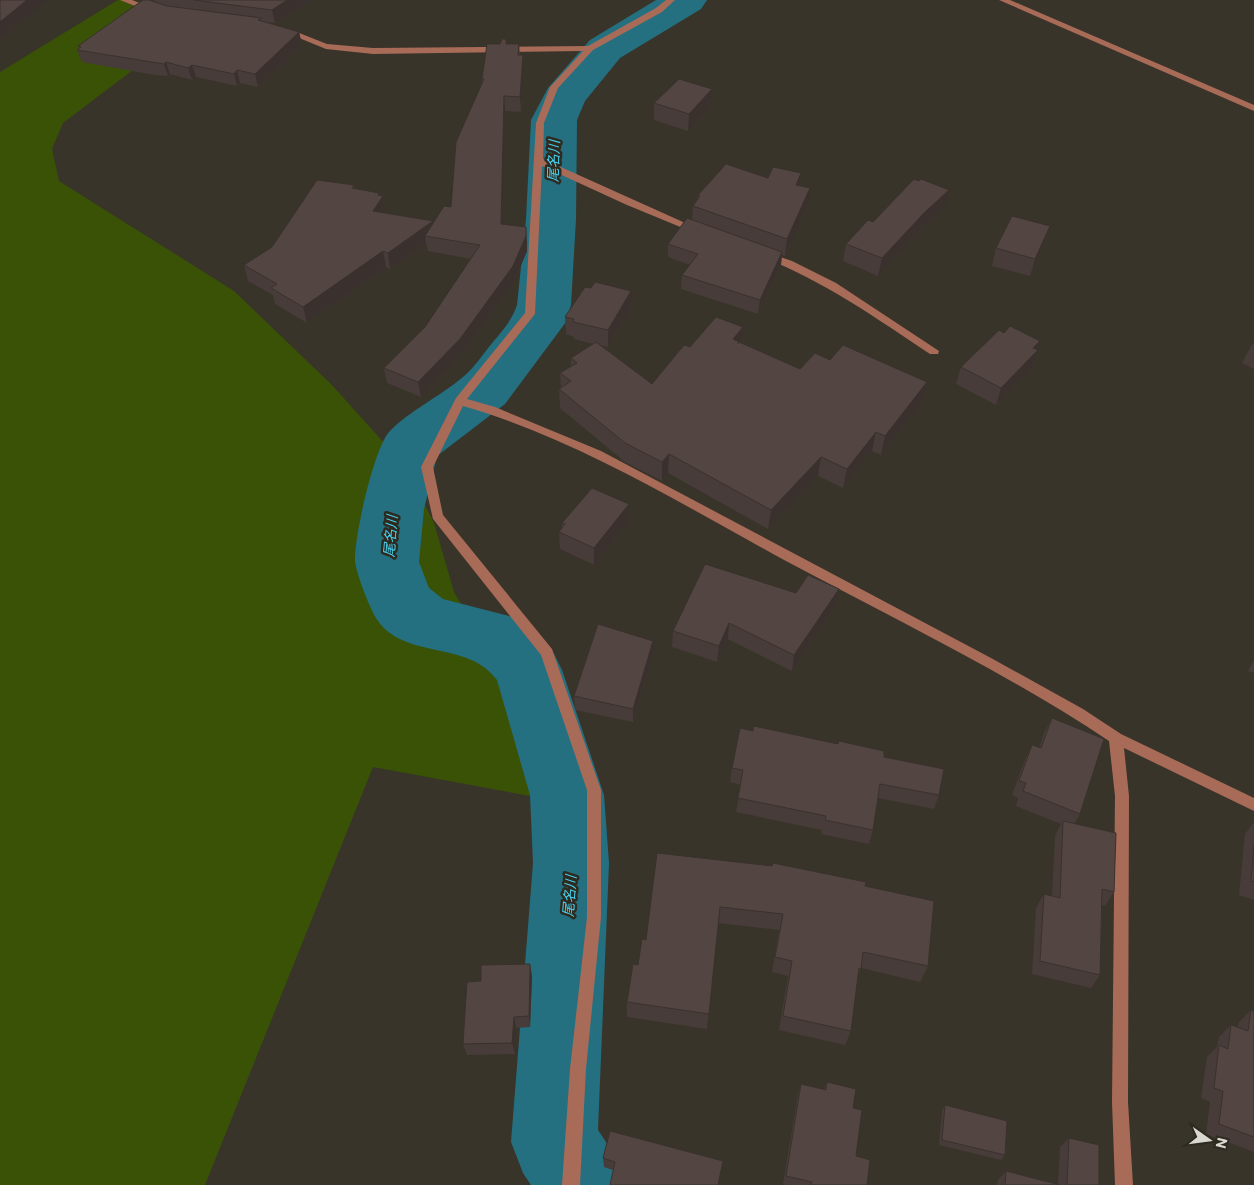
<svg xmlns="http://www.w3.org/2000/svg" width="1254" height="1185" viewBox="0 0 1254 1185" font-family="Commissioner,'Noto Sans JP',sans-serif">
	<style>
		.green { fill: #395206 }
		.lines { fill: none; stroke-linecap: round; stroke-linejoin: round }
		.river { fill: #247080; fill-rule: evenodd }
		.minor { fill: #a86b58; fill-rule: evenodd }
		.wall { fill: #473c39 }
		.shaded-wall { fill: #3a312e }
		.building { fill: #534642; stroke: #3a312e }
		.labels { text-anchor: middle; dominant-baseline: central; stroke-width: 5; stroke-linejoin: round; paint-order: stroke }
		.water-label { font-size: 14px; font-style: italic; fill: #46d5f3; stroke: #2e2a20 }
	</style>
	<rect width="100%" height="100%" fill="#383429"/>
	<path class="green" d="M118,0H131L199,20L63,123L52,149L59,181L234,291L331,384L405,466L434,523L454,592L499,668L573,764L579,805L373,767L205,1185H0V72Z"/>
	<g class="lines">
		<path class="river" d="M656,0H707L701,9L620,58L585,101L577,120L576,219L571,305L566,322L505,404L437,456L424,509L419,562L429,588L443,599L517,618L537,631L552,650L562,670L604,795L609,863L598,1130L614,1154L627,1185H531L523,1173L511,1142L533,863L530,795L497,680C468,640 406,660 378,621C371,612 356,573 355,561C354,538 374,447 390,431C408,412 442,395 463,377C474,368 483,354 493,342C503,330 512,320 517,305L526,219L531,120L548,88L590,40Z"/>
		<path class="minor" d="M120,0H132L157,10L150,12Z
			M666,0H675L662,12L593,50L558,88L544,123L543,159L703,231L698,234L695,233L627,205L542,166L535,314L467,399L495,407L601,451L991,658L1083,709L1121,734L1254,798V811L1124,748L1129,796L1128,1102L1133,1185H1115L1112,1102L1115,796L1109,741C1007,673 894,619 786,561C683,505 577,439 463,406L433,467L443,515L552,649L601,790V917L586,1069L580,1185H562L570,1069L587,917V790L541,655L433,519L421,467L456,398L525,313L536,123L550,87L583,51L373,54L326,49L282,31L289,29L327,44L373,48L588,46L656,8Z
			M999,0H1010L1254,105V111Z
			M766,252L792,261L836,283L939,351L938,354H930C876,318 824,281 762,257L761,255Z"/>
	</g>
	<path class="wall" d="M151,0H311L275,23L266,22L299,32L302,45L258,87L240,83L237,86L196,77L192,80L170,74L168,76L155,75L82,62L77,50L79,48L78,46L155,2V1Z
		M506,39L507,44H519L520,55H523L524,69L521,112L505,111L503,224L527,242V251L514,282L462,354L421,397L387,383L384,368L425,327L471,259L428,251L426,243L390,269L386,267L307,323L275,304L273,295L248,281L244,265L272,247L354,185V189L383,196L385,211L384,213L433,221V223L451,207L482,82V79L500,44Z
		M654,103L711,106L688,131L654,120Z
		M768,178L800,186L808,205L785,256L782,255L781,265L758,314L681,289L682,275L690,265L668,257V244L692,220L693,206L697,200L698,195Z
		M945,207L920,230L878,276L843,261L846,244Z
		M1050,226L1045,243L1030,276L992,266L996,248Z
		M591,288L631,291V308L608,347L600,345L652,384L690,347L743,327L741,343L800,369L923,401L881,455L872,451L843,488L818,476L768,529L668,473L662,481L625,462L560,408L559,389L561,388L560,373L571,366V358L594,344L574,339V337L566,334L565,317Z
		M1004,333L1040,341L1033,367L996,405L956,384L961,367Z
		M1254,343V369L1242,363L1251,346Z
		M629,504V521L594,565L560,549L559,532L562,527V523Z
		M839,589L835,606L792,671L728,639L717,662L672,647L673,631L796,593Z
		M653,654L633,722L575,710L574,696Z
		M1254,660V673L1248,671Z
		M1052,718L1080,814L1074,824L1114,892L1105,906L1102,905L1100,975L1091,988L1032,974L1036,908L1044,894L1052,896L1055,836L1061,824L1016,806L1018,798L1012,795L1025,760L1032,745L1039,748L1044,733Z
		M753,731L884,757L939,795L934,809L878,798L873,830L869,844L821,834L822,830L736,812L741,785L730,782L732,768Z
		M1254,822V900L1239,895L1245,834Z
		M657,853L865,886L928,966L920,982L861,968L858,978L851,1031L845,1045L779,1030L788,976L772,972L779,930L718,923L707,1029L627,1017V1002L646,940Z
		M532,976L530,1027L516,1028L515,1054L467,1055L463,1044L481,981Z
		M1251,1010L1254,1011V1152L1206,1134L1210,1102L1201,1098L1207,1057L1217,1047L1219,1037L1231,1025L1238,1027L1239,1022Z
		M827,1082L853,1108L856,1156L867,1185H786L783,1184L798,1094L801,1084L824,1089Z
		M945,1105L1005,1155L1001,1160L939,1145L942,1111Z
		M1069,1138L1099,1185H997L998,1180L1006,1171L1058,1185L1060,1147Z
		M603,1158L723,1161L613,1170L604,1167Z"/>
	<path class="shaded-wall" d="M27,0H48L0,39V22Z
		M287,0H311L275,23L272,10Z
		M299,32L302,45L258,87L255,74Z
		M523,55L524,69L521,112L520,97Z
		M166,62L170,74L168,76L164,64Z
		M192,65L196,77L192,80L188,68Z
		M237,70L240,83L237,86L234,74Z
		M712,89L711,106L688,131L689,114Z
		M504,96L505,111L503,239L501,224Z
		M801,173L799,191L796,185Z
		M810,188L808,205L785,256L787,239Z
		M949,190L945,207L920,230L878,276L882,258L924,213Z
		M379,193L380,199L383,196L385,211L376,227L373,211L378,195Z
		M433,221L435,236H425L426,243L390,269L388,253Z
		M1050,226L1045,243L1030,276L1035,259Z
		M526,227L527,242V251L514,282L462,354L421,397L418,382Z
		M383,251L386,267L307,323L303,307Z
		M782,252L781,265L758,314L760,300Z
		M631,291V308L608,347V330Z
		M743,327L741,347L733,339Z
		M1040,341L1037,352L1038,350L1033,367L996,405L1001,388L1033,348Z
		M927,382L923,401L881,455L885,436Z
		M876,432L872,451L843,488L847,469Z
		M669,454L668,473L662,481V462Z
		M821,457L818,476L768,529L771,510Z
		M629,504V521L594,565V548Z
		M839,589L835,606L792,671L794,655Z
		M729,623L728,639L717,662L719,646Z
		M653,641V654L633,722V709Z
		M530,964L532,976L530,1027L529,1016Z
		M514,1017L516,1028L515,1054L512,1043Z"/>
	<path class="building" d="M0,0H27L0,22Z
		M143,0H149L167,6L262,18L258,20L299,32L255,74L237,70L234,74L192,65L188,68L166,62L164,64L152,62L77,50L81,47L78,46Z
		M194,0H287L272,10Z
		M502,39H506V44H519L518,55H523L520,97L504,96L501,224L526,227V236L513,266L460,339L418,382L384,368L425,327L480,245L425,236L444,206L451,207L456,142L484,79H482L487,44H500Z
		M679,79L712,89L689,114L654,103Z
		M726,164L768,178L773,167L801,173L796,185L810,188L787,239L693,206L700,196L698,195Z
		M914,179L919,181L921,179L949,190L924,213L882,258L846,244L868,220L873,222Z
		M317,180L354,185L352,188L379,193L378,195L383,196L373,211L433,221L388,253L383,251L303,307L271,288L277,284L244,265L272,247Z
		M1012,216L1050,226L1035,259L996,248Z
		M687,218L782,252L760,300L682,275L698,254L668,244Z
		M595,282L631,291L608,330L573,322L574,319L565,317L585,287L591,288Z
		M716,317L743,327L733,339L739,342L738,344L739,342L800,369L815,353L830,360L843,345L927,382L885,436L876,432L847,469L821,457L771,510L669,454L662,462L625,443L559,389L571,381L560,373L577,363L571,358L596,342L652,384L684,345L690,347Z
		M1010,326L1040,341L1033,348L1038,350L1001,388L961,367L999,330L1004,333Z
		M592,488L629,504L594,548L559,532L565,524L562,523Z
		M705,564L796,593L808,575L839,589L794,655L729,623L719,646L673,631Z
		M598,624L653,641L633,709L574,696Z
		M1052,718L1104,739L1080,814L1023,791L1026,783L1019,781L1032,745L1041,748Z
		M754,726L838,744L839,741L884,751V757L944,769L939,795L880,784L873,830L825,820L826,816L738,798L743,770L732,768L740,728L753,731Z
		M1063,821L1116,833L1114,892L1102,889L1100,975L1040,961L1044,894L1060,898Z
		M1254,845V882L1251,881Z
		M657,853L772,866L773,863L866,882L865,886L934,901L928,966L863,952L861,969L859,968L851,1031L783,1016L792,961L775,957L783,914L720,907L709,1014L627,1002L633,964L638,965L642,939L646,940Z
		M530,964L529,1016L514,1017L512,1043L463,1044L467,982L481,981V965Z
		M1251,1010L1254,1011V1137L1219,1124L1223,1091L1214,1088L1219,1045L1228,1049L1231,1025L1248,1031Z
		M827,1082L856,1089L853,1108L862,1110L856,1156L870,1160L867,1185H811L812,1182L786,1176L801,1084L826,1090Z
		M945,1105L1007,1121L1005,1155L942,1140Z
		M610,1131L723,1161L718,1185H610L615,1162L603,1158Z
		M1069,1138L1099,1145V1185H1067Z
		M1006,1171L1060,1185H1005Z"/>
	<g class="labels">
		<g class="water-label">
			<text transform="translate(553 161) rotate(-88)">尾名川</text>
			<text transform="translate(390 536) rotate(-85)">尾名川</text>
			<text transform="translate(569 896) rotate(-86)">尾名川</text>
		</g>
	</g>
	<g transform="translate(1209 1140) rotate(104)" stroke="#2e2a20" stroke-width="4" paint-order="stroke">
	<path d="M0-4L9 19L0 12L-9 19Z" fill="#dbd8d2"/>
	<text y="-8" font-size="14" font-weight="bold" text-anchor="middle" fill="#dbd8d2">N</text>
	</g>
</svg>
